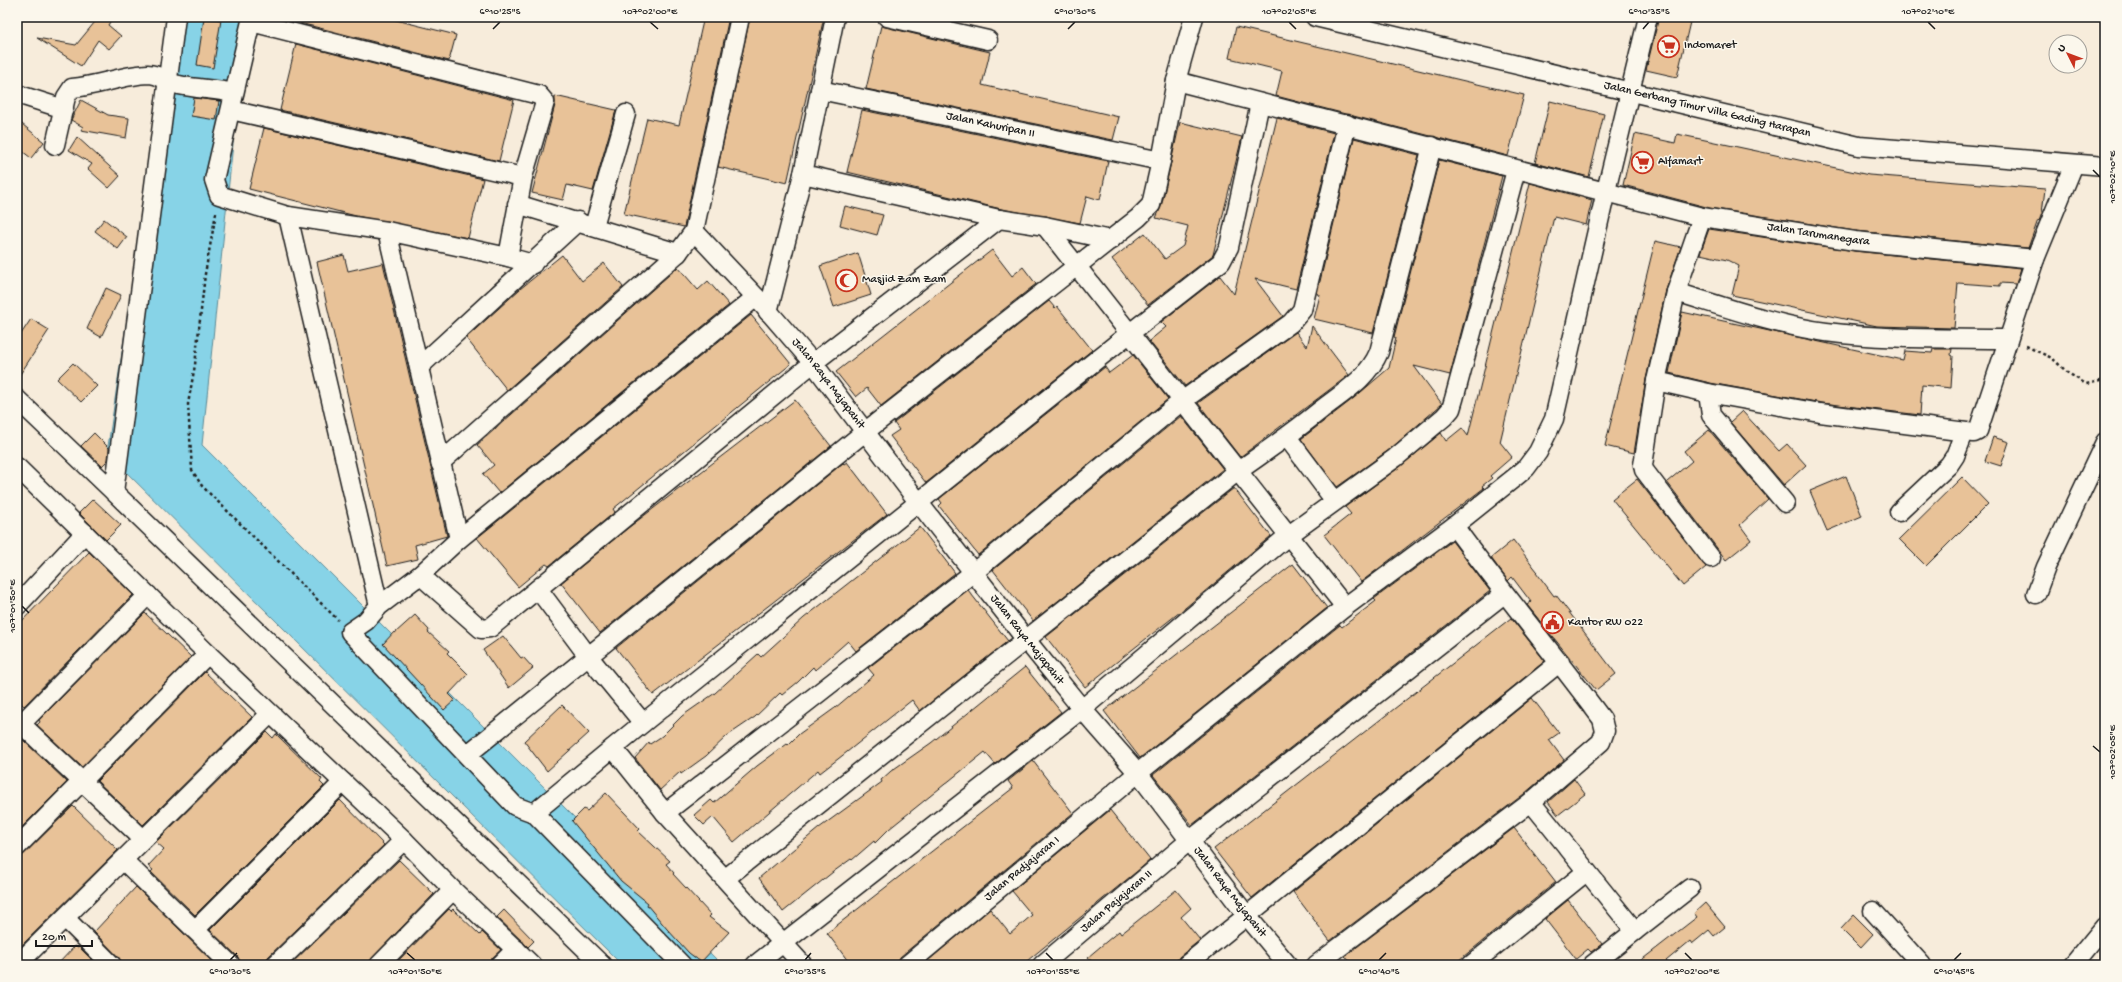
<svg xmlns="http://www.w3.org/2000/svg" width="2122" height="982" viewBox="0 0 2122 982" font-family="'Gochi Hand',sans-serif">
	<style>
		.water { fill: #87d3e7; stroke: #5c8a96 }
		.building { fill: #e8c298; stroke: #1c1c1c }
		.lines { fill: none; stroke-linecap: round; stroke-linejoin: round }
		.street-casing { stroke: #1c1c1c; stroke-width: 21 }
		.path { stroke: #1c1c1c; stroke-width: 2.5; stroke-dasharray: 3 3; stroke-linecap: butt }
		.street { stroke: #fbf7ec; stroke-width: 18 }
		.ticks { fill: none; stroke: #1c1c1c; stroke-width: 1.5 }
		.labels { text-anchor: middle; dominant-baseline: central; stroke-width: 3; stroke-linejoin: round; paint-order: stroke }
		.poi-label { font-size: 12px; fill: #1c1c1c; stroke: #fbf7ec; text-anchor: start }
		.street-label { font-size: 12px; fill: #1c1c1c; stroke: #fbf7ec }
		.neatline { fill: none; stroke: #1c1c1c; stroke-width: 1.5 }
		.ticks-label { font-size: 10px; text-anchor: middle; fill: #1c1c1c }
	</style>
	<rect width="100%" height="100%" fill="#f7ecdb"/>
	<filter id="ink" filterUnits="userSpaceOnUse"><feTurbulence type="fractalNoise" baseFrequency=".025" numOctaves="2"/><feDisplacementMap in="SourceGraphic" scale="8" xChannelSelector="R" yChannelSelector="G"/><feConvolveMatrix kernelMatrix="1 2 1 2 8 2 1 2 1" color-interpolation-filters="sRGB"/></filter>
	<g filter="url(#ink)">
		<path class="water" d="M172,17H246L202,445L722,965H622L107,453Z"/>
		<path class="building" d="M99,17H113L108,25L121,36L109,49L98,40L81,66L37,38L76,45Z
			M301,17H384L456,35L449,61L300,23Z
			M704,17H729L684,227L624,214L647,118L679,125Z
			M750,17H824L787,183L718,167Z
			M1659,17H1670L1690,22L1677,77L1646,70Z
			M204,18L221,20L213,68L197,65Z
			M881,26L990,52L982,85L1119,117L1113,140L866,89Z
			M1236,27L1524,95L1508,156L1276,96L1282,71L1229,58Z
			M296,44L514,100L499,161L280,110Z
			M555,96L616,110L593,191L567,185L563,200L532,193L555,105Z
			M194,98L219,101L216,120L191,116Z
			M81,100L108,115L129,118L126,138L81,130L83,127L71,120Z
			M1550,101L1604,114L1589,177L1535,163Z
			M862,110L1108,161L1100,200L1087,196L1080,223L1001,209L847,172Z
			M1277,118L1334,133L1296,289L1255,279L1283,316L1185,386L1149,341L1166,327L1161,322L1220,276L1234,294Z
			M17,120L44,142L31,158L17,147Z
			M1180,122L1242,137L1213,255L1148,305L1112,259L1145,233L1165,259L1183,246L1188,226L1156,218L1161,207Z
			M264,128L483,179L468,238L356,216L249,189Z
			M1635,134L1675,143L1677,134L1869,175L2045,189L2042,213L2039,221L2038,220L2028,248L1856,231L1710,208L1623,185Z
			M77,137L120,176L109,188L88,169L92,164L69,150Z
			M1354,138L1419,155L1373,333L1314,319L1320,295L1317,294Z
			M1439,160L1502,176L1450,375L1414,366L1442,404L1389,450L1337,487L1301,439L1354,398L1389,368L1396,338L1394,337Z
			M1530,183L1592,200L1586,225L1554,217L1500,442L1512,457L1490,476L1492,478L1482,486L1484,488L1361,582L1324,535L1351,514L1345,507L1401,466L1441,433L1446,441L1462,428L1468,436Z
			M845,206L883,215L877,235L840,225Z
			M104,219L127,237L118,249L95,231Z
			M1709,229L1854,251L2021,268L2016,284L2000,283V286L1958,283L1954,328L1877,326L1732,295L1739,266L1727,260L1700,254Z
			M1655,241L1681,247L1666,290L1646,379L1634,453L1605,446Z
			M992,250L1012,276L1023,267L1036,284L881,406L867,388L856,397L836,372Z
			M858,253L871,295L834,307L820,266Z
			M344,255L348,271L383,263L447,536L415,545L418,559L387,566L317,262Z
			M562,255L582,281L604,263L623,287L507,390L466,338L520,289Z
			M678,267L698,290L708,281L729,305L499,493L483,474L494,465L477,445Z
			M106,288L121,295L101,337L87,329Z
			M1049,301L1055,308L1057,306L1092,350L926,483L890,436L899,430L894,423Z
			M1682,312L1903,360L1905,351L1932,353L1933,349H1952L1951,355L1953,356L1951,388L1922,385L1920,415L1822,403L1710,383L1669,373Z
			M751,315L791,364L613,509L615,512L549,566L546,564L518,587L477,538Z
			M31,319L49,330L17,379V340Z
			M1312,326L1349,375L1240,457L1198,403L1296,332L1307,347Z
			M1133,355L1168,399L978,555L939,506L942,503L939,499L1105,367L1109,373Z
			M73,363L97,386L81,402L57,379Z
			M795,400L831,446L600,633L561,583L628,528Z
			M1742,411L1779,451L1787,444L1806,465L1784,485L1730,422Z
			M1181,416L1223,469L1033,621L993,570Z
			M1709,430L1768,499L1740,525L1751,540L1726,560L1667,482L1692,461L1684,451Z
			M94,433L109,448L108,460L102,466L81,446Z
			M1993,437L2009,442L2001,466L1985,461Z
			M847,462L887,514L653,695L616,648L843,463L844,464Z
			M1846,476L1862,516L1827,531L1810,491Z
			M1962,477L1988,504L1926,566L1899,539Z
			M1637,479L1706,567L1683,586L1612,499Z
			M1234,488L1271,536L1185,608L1085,687L1046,637Z
			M93,499L121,525L106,540L79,513Z
			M920,527L955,573L856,651L848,641L815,670L813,667L798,682L782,695L780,693L755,717L727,736L706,756L681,774L680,772L660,790L635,758L649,742L650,744L662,736L682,716L715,693L758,654L761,657L804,618Z
			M1513,540L1537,571L1536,572L1554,596L1556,595L1616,674L1596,690L1527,605L1531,602L1512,577L1508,581L1491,558Z
			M1452,541L1490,591L1192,825L1153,775L1340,625L1342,627L1376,601L1374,599Z
			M89,552L133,595L24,706L17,699V626Z
			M1293,564L1327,608L1140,758L1104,711Z
			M968,590L1008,641L920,711L912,700L847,752L820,773L818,770L734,842L713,817L704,825L694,815L711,800L714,803L757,766L787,744L788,745L799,734L835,708L874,675L868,668Z
			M145,613L191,657L82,767L37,725L40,722L39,720Z
			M415,615L429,630L428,632L449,651L447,653L468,674L449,694L455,700L444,710L383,644L394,632L395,633Z
			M1511,618L1545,661L1252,898L1214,849Z
			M503,636L521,658L523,657L533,668L509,688L483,650Z
			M1025,667L1061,712L995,764L985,752L889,829L875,843L874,841L852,860L851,859L833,872L783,912L759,878L819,828L882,782L881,780L891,771L931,743Z
			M205,672L252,717L143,825L97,781Z
			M1532,698L1559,733L1549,740L1564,760L1524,794L1330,941L1293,892Z
			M562,705L589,733L547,771L524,741Z
			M267,732L273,738L276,734L322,779L320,782L324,786L195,915L151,872L153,870L148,866L164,849L156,842Z
			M23,740L67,782L17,832V746Z
			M1033,761L1073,813L900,957L897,965H851L827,933L1013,788L1008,781Z
			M1574,779L1585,794L1558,815L1548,802Z
			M606,793L640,829L638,831L670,861L666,864L674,873L673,874L711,915L709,917L729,932L701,962L689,953L667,929L647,905L648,903L621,881L572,821L584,809L587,811Z
			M340,800L384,845L268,957L265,965H241L238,957L210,930Z
			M73,806L118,850L17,950V857L24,854Z
			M1110,810L1150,860L1141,868L1022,965H923L990,909L1010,934L1032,915L1012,891Z
			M1514,828L1556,882L1453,965H1353L1345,956Z
			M399,860L434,894L372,958L369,965H290Z
			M136,887L216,965H122L119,958L94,932Z
			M1176,890L1191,908L1181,917L1200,940L1179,957L1176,965H1094L1088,957L1119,931L1121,934Z
			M1568,900L1602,944L1591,952L1588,949L1576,959L1545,919Z
			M1705,903L1725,927L1714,936L1709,930L1692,944L1690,941L1666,961L1669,965H1635L1697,917L1694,913Z
			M449,909L451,911L453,909L480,935L482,932L501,950L492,958L490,965H394Z
			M504,910L534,941L528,947L497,917Z
			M1854,915L1873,934L1860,948L1841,929Z
			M75,946L78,948L79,947L97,965H57Z"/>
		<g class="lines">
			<defs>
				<g id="street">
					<path d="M252,17L214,180L219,195L288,216L387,231L508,257L533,264"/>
					<path d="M887,17L988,40"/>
					<path id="s1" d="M1315,17L1859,146L2105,166"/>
					<path d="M251,22L539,95L545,102L523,177L508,257"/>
					<path id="s2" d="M1176,81L1702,217L1855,241L2035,259"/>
					<path id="s3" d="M820,90L1161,161"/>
					<path d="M17,94L64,109"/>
					<path d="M231,110L523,177"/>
					<path d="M55,145L66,97L72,88C98,86 123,75 148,74C161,74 167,83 179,85C197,89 216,89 234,93"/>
					<path d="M803,174L999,219L1045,226L1111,240"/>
					<path id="s4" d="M517,204L678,253L694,231L756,297L813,363L919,503L1027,641L1082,709L1138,773L1247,916L1288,965"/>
					<path d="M288,216L379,606"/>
					<path d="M1702,217L1676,292L1656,381L1643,465L1644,470L1711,558"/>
					<path d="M594,226L626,114"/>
					<path d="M1045,226L1345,607"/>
					<path d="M387,231L459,539"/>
					<path d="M694,231L740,17"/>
					<path d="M1676,292C1725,307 1775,325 1826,332C1886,340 1948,338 2008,339"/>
					<path d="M768,312L803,174L835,17"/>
					<path d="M419,367L578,221"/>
					<path d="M1656,381L1708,393L1820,413L1974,433L1978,431L2035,259L2074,164"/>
					<path d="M1708,393L1711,415L1785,503"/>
					<path d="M17,399L114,492L176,17"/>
					<path d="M1287,437L1335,501"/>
					<path d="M440,463L678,253"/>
					<path d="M17,467L208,654L404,840L453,890L532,965"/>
					<path d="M114,492L602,965"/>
					<path d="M1899,512L1949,465L1955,456L1964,433"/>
					<path d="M420,575L481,629L490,628L813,363L999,219"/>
					<path d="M538,589L588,656L643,723"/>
					<path d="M2036,594L2046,567L2105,442"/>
					<path d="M17,606L85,533"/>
					<path d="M17,720L143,839"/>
					<path d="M17,728L148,595"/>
					<path d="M613,748L665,813L803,965"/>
					<path d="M468,754L866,431L1138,218L1151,205L1161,161L1176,81L1194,17"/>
					<path d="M1531,802L1635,931L1592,965"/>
					<path d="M534,813L643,723L1130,333L1221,262L1229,247L1260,103"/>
					<path d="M665,813L974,572L1182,401L1291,323L1302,310L1347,124"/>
					<path d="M17,847L208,654"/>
					<path d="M123,860L231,965"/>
					<path d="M726,878L1238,471C1267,451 1295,431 1322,409C1344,392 1368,378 1379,352L1432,146"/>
					<path d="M1873,911L1922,965"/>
					<path d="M65,918L112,965"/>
					<path d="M195,930L343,782"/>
					<path d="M1635,931L1690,888"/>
					<path d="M17,965L270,714"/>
					<path d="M275,965L404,840"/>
					<path d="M379,965L453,890"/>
					<path d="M500,965L516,949"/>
					<path d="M682,965L534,813L515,806L350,632L366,621L379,606L420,575L459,539L756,297"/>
					<path d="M755,965L1082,709L1289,535L1395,458L1444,417L1451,409L1454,399L1516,170"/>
					<path id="s5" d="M907,965L1138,773L1345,607L1454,526L1519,474L1526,468L1538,452L1554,419L1606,191L1648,17"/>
					<path id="s6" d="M1042,965L1189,841L1504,594"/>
					<path d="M1186,965L1560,662"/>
					<path d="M1316,965L1531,802L1601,742L1605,731L1602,719C1554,654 1502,592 1454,526"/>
					<path d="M1471,965L1586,872"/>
					<path d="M2073,965L2105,926"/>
				</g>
			</defs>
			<use href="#street" class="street-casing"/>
			<path class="path" d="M216,213L205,274L195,365L188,404L192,470L202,486L338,620
				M2026,346L2052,358L2068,373L2086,384L2105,380"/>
			<use href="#street" class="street"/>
		</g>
	</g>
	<path class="ticks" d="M650,22L658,29M1289,22L1296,29M1928,22L1935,29M493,29L500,22M1068,29L1075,22M1643,29L1649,22M2093,170L2100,177M22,606L29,613M2093,746L2100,752M407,953L415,960M1046,953L1053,960M1685,953L1692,960M230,960L237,953M805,960L811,953M1379,960L1386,953M1954,960L1961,953"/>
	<defs>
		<symbol id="supermarket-ring" viewBox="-11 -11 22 22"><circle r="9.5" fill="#fbf7ec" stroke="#c8321e" stroke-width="1.5"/><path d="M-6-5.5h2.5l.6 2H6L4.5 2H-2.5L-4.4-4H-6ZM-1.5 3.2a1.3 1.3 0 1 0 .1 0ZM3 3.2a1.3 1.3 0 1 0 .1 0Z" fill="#c8321e"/></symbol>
		<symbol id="mosque-ring" viewBox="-11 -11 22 22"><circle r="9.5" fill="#fbf7ec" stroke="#c8321e" stroke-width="1.5"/><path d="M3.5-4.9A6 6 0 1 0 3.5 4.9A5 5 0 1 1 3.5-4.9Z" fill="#c8321e"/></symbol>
		<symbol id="civic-ring" viewBox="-11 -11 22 22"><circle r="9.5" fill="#fbf7ec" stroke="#c8321e" stroke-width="1.5"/><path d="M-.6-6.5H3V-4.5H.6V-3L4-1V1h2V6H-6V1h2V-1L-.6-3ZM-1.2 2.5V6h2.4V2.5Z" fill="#c8321e"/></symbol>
	</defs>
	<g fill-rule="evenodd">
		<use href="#supermarket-ring" x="1656" y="34" width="25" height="25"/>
		<use href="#supermarket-ring" x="1630" y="150" width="25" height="25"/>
		<use href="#mosque-ring" x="834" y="268" width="25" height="25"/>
		<use href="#civic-ring" x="1540" y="610" width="25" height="25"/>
	</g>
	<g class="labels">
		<g class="poi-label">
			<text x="1684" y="46">Indomaret</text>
			<text x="1658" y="162">Alfamart</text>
			<text x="862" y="280">Masjid Zam Zam</text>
			<text x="1568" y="623">Kantor RW 022</text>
		</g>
		<g class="street-label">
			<text stroke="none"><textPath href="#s1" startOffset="403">Jalan Gerbang Timur Villa Gading Harapan</textPath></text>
			<text stroke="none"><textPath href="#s3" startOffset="174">Jalan Kahuripan II</textPath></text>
			<text stroke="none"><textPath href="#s2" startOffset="661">Jalan Tarumanegara</textPath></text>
			<text stroke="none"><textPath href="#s4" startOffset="399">Jalan Raya Majapahit</textPath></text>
			<text stroke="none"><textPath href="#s4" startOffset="723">Jalan Raya Majapahit</textPath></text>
			<text stroke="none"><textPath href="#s5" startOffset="150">Jalan Padjajaran I</textPath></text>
			<text stroke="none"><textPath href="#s4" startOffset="1047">Jalan Raya Majapahit</textPath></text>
			<text stroke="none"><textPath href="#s6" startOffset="98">Jalan Pajajaran II</textPath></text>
		</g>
	</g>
	<rect width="2122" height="982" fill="none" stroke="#fbf7ec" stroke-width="44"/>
	<g transform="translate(2068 54) rotate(312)"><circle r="19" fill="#fbf7ec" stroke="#a29f99"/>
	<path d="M0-3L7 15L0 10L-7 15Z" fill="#c8321e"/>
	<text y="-6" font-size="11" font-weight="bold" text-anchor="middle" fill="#1c1c1c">U</text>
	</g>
	<path d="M36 940v6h56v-6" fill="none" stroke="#1c1c1c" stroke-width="2"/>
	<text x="42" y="940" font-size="12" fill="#1c1c1c" stroke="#fbf7ec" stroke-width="3" paint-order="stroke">20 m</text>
	<rect x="22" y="22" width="2078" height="938" class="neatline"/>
	<g class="ticks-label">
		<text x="500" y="14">6°10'25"S</text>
		<text x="650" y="14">107°02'00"E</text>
		<text x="1075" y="14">6°10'30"S</text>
		<text x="1289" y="14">107°02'05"E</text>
		<text x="1649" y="14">6°10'35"S</text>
		<text x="1928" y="14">107°02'10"E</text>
		<text transform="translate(2111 177) rotate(-90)" y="4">107°02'10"E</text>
		<text transform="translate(11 606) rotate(-90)" y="4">107°01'50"E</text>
		<text transform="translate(2111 752) rotate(-90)" y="4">107°02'05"E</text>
		<text x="230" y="974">6°10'30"S</text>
		<text x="415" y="974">107°01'50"E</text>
		<text x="805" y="974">6°10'35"S</text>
		<text x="1053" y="974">107°01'55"E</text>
		<text x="1379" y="974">6°10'40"S</text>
		<text x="1692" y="974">107°02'00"E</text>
		<text x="1954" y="974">6°10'45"S</text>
	</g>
</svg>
